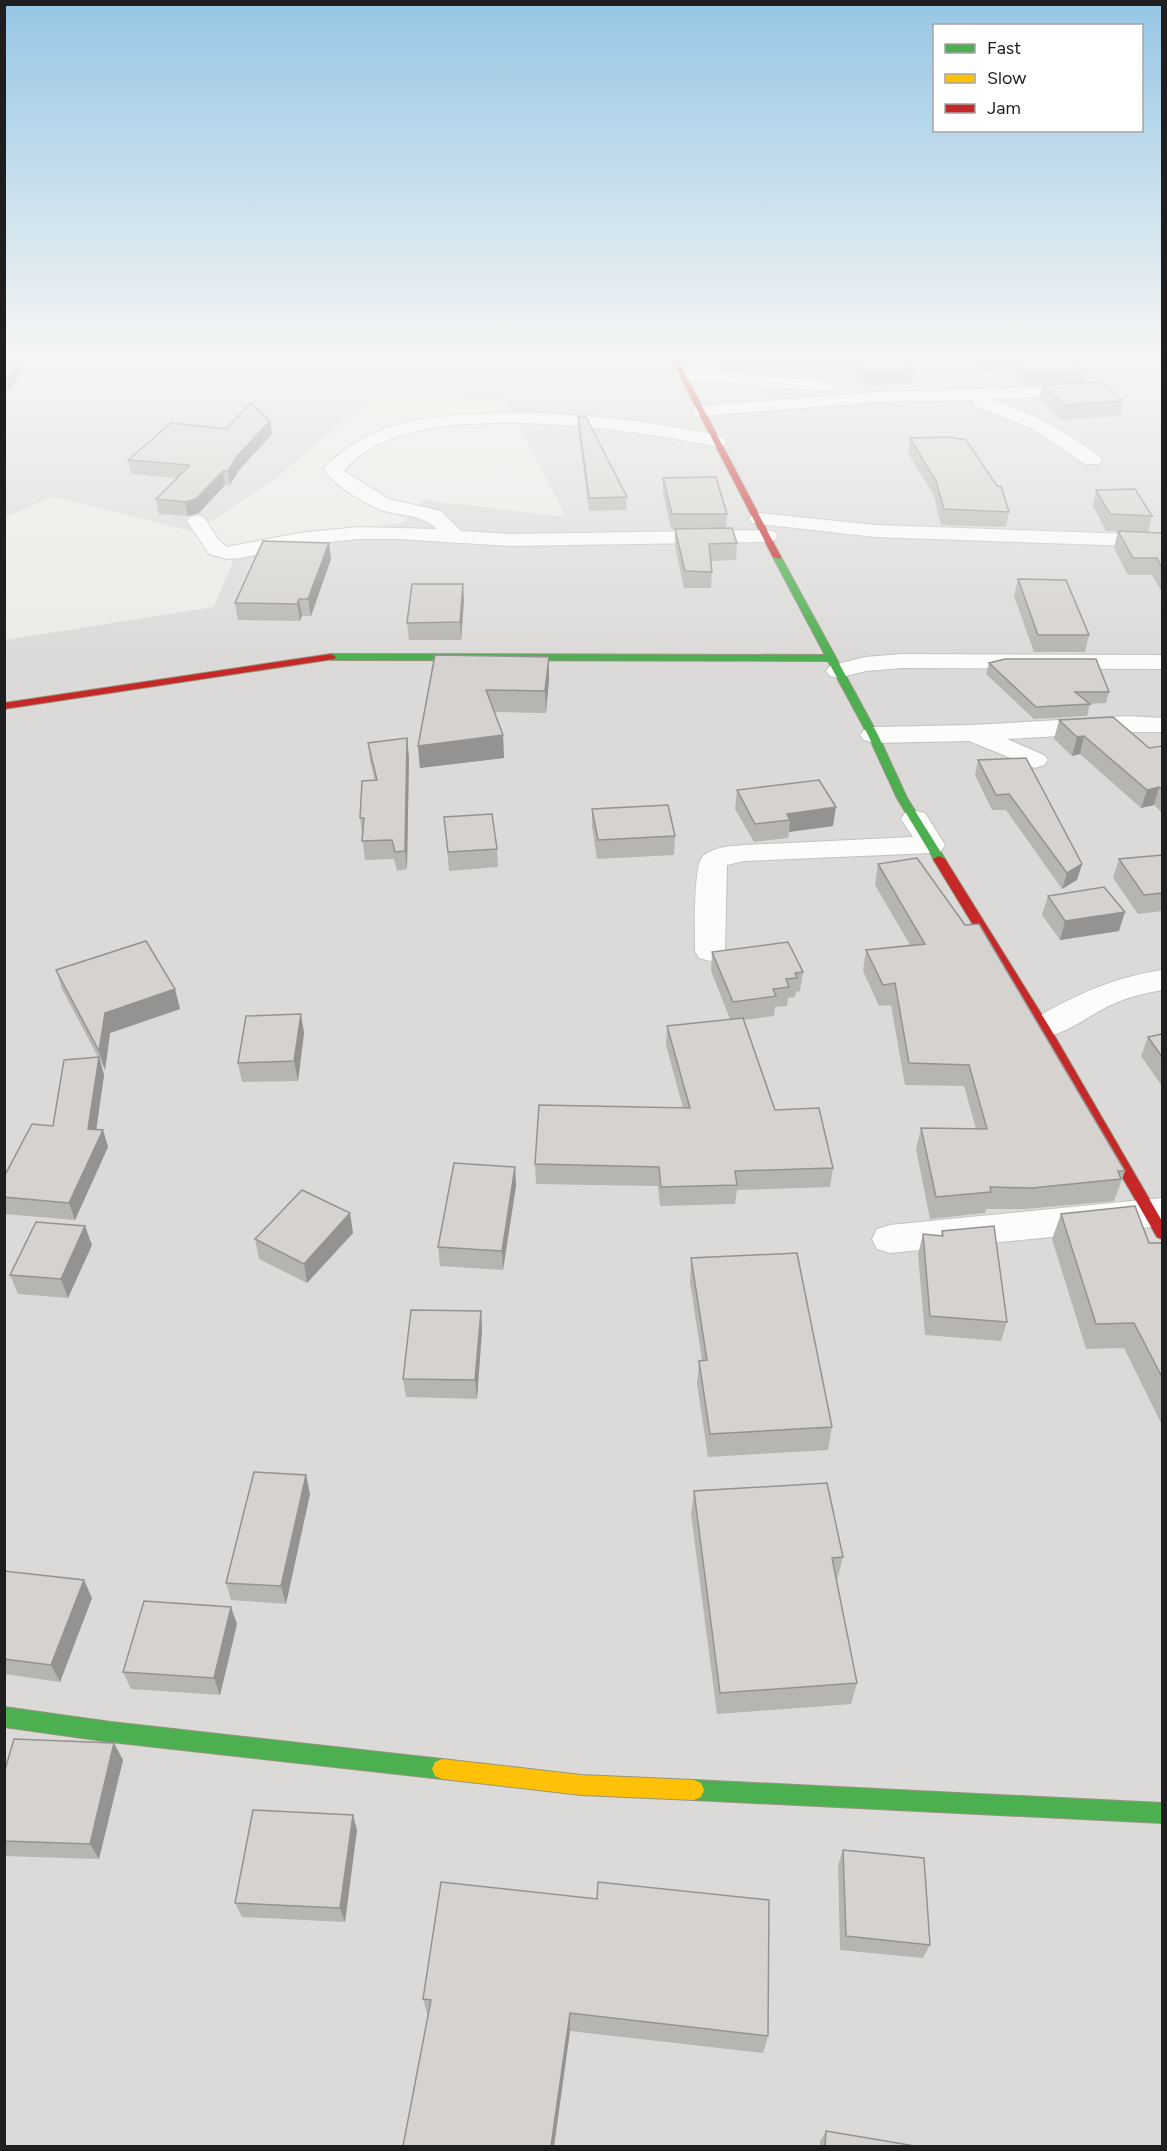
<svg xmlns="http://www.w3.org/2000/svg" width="1167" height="2151" viewBox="0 0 1167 2151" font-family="Figtree,sans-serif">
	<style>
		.residential { fill: #dbdad8 }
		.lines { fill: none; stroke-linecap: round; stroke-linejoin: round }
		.street-casing { stroke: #c3c2c1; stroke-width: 2 }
		.fast-casing { stroke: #97957e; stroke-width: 2 }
		.slow-casing { stroke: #97957e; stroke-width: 2 }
		.jam-casing { stroke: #97957e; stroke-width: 2 }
		.street { fill: #fcfcfb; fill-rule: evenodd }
		.fast { fill: #4caf50; fill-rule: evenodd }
		.slow { fill: #ffc107; fill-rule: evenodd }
		.jam { fill: #c62828; fill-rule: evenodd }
		.wall { fill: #b7b5b2 }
		.shaded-wall { fill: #959391 }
		.building { fill: #d5d2cf; stroke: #959391; stroke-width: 1.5 }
	</style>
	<rect width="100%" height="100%" fill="#eceae7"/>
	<path class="residential" d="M5,357H1162V2146H5V640L214,607L236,554L404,522L423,500L566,517L505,398L369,400L276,478L195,532L53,497L5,517Z"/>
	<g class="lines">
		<defs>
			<path id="street" d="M684,370L826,381L832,382L835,386L832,390L826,391L678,379L675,375L678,371Z
				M1085,386L1091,387L1094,391L1091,395L990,399C1030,412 1065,431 1099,456L1102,460L1099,464H1085L1033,429L975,406L972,402L974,400L877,402L701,416L695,415L692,411L695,407L701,406L877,392Z
				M500,413C574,412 645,420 717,435L724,437L726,441L724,445L717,447C632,429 404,393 344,471L389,499L441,511L461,531L511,534L768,530L775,532L778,536L775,540L768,542L511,546L398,539H358L299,545L241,558L227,559L209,554L187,521L190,517L197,515L204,517L218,539L227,547L299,533L358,527L437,529C418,511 398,518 376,508C363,502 327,481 324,468C329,462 335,457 341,453C387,416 444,416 500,413Z
				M759,513L875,525L1162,535V547L875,537L752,523L749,519L752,515Z
				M902,654L1162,655V669L902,668L866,671L838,678L830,676L826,671L830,666L865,657Z
				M1128,716L1162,718V732H1128L1007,739L1044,755L1048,760L1044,765L1035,768L969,741L873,743L864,740L860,735L864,730L873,727L973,725Z
				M915,811L925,813L945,845L941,851L931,853L744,861L727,865L725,951L721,958L710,961L699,958L695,951C695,934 693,866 703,856C713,847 731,846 744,845L913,837L901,819L905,813Z
				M1162,970V990C1145,993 1129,997 1113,1004C1089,1014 1057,1043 1032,1036L1027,1028L1032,1020C1073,996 1114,977 1162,970Z
				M1162,1198V1226L890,1253L877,1249L872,1239L877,1229L890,1225Z"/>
			<path id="fast" d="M774,555L781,557L878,735L907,798L945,859L943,861H935L897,798L868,735L828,661L331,660L326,657L331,654L825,655L773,557Z
				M4,1707L111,1722L442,1759L449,1762L452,1769L449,1776L442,1779L111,1742L4,1727Z
				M694,1780L1162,1803V1823L694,1800L687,1797L684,1790L687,1783Z"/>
			<path id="slow" d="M442,1759L581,1775L694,1780L701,1783L704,1790L701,1797L694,1800L581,1795L442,1779L435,1776L432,1769L435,1762Z"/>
			<path id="jam" d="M670,357H676L781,557L780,559L773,557Z
				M331,654L336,657L334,659L4,709V703Z
				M939,856L945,859L1050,1028L1162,1221V1239L1157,1237L1036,1028L933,859Z"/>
		</defs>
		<use href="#street" class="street-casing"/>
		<use href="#fast" class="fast-casing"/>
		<use href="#slow" class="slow-casing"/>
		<use href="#jam" class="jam-casing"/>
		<use href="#street" class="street"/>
		<use href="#fast" class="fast"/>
		<use href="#slow" class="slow"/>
		<use href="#jam" class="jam"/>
	</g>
	<path class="wall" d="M4,357L9,391H4Z
		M717,357H901L914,371L912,383L866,386L850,368L764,371L763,373H753L724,371Z
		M969,357H1080L1069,358L1086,373L1083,383L1123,401L1120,416L1061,420L1039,399L1042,385L1025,386L1007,369L985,371Z
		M578,416L627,497L626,510L589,511L578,428Z
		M270,421L272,434L239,470L230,485H225L199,513L188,516L159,514L156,499L177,478L131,474L128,460L226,429Z
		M910,438L1009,512L1006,527L941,525L934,496L908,453Z
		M663,478L727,514L726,528L671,529L663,493Z
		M1096,490L1152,516L1148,532L1162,533V592L1152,575H1128L1114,548L1118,531H1106L1093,506Z
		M675,529L737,543L736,560L711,561L712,572L711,588H684L675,546Z
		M331,559L311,616H302L300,621L238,620L235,603Z
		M1018,579L1089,635L1085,652H1034L1014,596Z
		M463,584L464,601L461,640H409L407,623Z
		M435,655L549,679L546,713L494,712L503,735L504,758L420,768L418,746Z
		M989,663L1109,692L1106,703L1089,704H1090L1087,716L1034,719L986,674Z
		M1059,720L1149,748L1162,746V813L1154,805L1141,808L1080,754L1072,756L1054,739Z
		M368,743L409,757L407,869L397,871L394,859L365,860L360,818L375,781L370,761Z
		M978,760L1082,864L1077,880L1062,889L1006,810H992L975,775Z
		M737,790L833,826L789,832L788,838L754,842L735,809Z
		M592,809L675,836L674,855L597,859L592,827Z
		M444,817L497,849L498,867L449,871Z
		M1162,855V911L1138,914L1113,878L1119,859Z
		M878,864L1125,1171L1114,1201L1025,1209H986L985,1213L930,1219L916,1149L921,1128L976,1129L964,1086L905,1085L891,1005L879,1006L863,971L866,950L910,945L875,885Z
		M1048,896L1119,931L1060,940L1042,915Z
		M712,952L803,972L800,991L796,992L795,997L788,998L787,1006L775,1007L774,1016L744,1020L775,1110L833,1168L830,1187L737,1190L735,1204L660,1206L658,1186L536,1184L535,1164L683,1108L666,1045L667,1026L730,1019L711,971Z
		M56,970L175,989L180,1009L110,1033L105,1070L100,1060L104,1075L96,1129L103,1130L108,1147L75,1220L4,1214V1177L53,1126L98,1057L62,989Z
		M304,1033L298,1081L242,1082L238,1063Z
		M1162,1034V1086L1141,1056L1148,1037Z
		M515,1167L516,1186L503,1270L440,1266L438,1247Z
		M1061,1214L1149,1243H1162V1425L1124,1348L1086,1349L1052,1239Z
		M942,1231L1007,1322L1001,1341L925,1335L918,1254L923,1234L941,1236Z
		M353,1233L307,1283L259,1259L255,1239Z
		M92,1245L68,1298L18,1294L10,1275Z
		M691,1258L832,1427L828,1450L708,1457L697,1384L699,1361L702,1360L690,1282Z
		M481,1311L482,1330L477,1399L406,1397L403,1379Z
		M306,1475L310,1494L286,1604L231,1600L226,1583Z
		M694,1491L843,1557L837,1580H836L857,1683L851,1704L717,1714L691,1514Z
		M4,1571L92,1598L60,1682L4,1674Z
		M237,1624L220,1695L131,1689L123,1672Z
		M123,1760L99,1859L4,1856V1773Z
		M357,1830L345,1922L242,1917L235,1903Z
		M843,1850L930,1945L923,1958L840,1950L838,1865Z
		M441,1882L768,2036L763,2053L570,2031L554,2146H403L428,2017L423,1999Z
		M826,2131L915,2146H820V2141Z"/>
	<path class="shaded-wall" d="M21,357H30L9,391L6,381Z
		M1009,358L1007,369L985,371L987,360Z
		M270,421L272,434L239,470L230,485L228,471L237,456Z
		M223,471L225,485L199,513L188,516L185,502Z
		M329,543L331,559L311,616L308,599Z
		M463,584L464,601L461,640L460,622Z
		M299,599L302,616L300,621L297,604Z
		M549,657V679L546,713L545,691Z
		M503,735L504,758L420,768L418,746Z
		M1084,736L1080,754L1072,756L1077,737Z
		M407,738L409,757L407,869L405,851Z
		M1159,787L1154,805L1141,808L1147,790Z
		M836,807L833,826L789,832L790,820L787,814Z
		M1082,864L1077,880L1062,889L1067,873Z
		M1125,912L1119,931L1060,940L1065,921Z
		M175,989L180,1009L110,1033L105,1070L99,1051L105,1013Z
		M301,1014L304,1033L298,1081L294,1061Z
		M99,1057L104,1075L94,1146L88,1129Z
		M103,1130L108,1147L75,1220L69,1203Z
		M515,1167L516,1186L503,1270L502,1251Z
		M350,1213L353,1233L307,1283L304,1264Z
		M85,1226L92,1245L68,1298L61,1279Z
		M481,1311L482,1330L477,1399L475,1380Z
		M306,1475L310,1494L286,1604L281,1586Z
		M84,1580L92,1598L60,1682L51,1665Z
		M231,1607L237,1624L220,1695L214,1678Z
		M114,1743L123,1760L99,1859L90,1844Z
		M353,1815L357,1830L345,1922L340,1908Z
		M570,2013V2031L554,2146H551Z"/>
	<path class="building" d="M4,357H21L6,381H4Z
		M724,357H800L763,358L764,360L754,361L725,358Z
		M853,357H901L914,371L867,374Z
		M984,357H1068L1086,373L1027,374L1009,358L987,360Z
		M1101,382L1123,401L1064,405L1042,385Z
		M251,403L270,421L237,456L228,471H223L196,499L185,502L156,499L190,465L128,460L171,423L226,429Z
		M578,416L586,417L627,497L589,498Z
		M948,437L966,440L997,486H1001L1009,512L944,509L936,481L910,438Z
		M716,477L727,514H672L663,478Z
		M1135,489L1152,516L1110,514L1096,490Z
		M732,528L737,543L709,544L712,572L685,571L675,529Z
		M1118,531L1162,533V568L1157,558H1133Z
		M263,541L329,543L308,599H299L297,604L235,603Z
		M1018,579L1066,580L1089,635H1038Z
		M412,584H463L460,622L407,623Z
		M435,655L549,657L545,691L486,690L503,735L418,746Z
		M1005,659H1096L1109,692H1075L1090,704L1036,707L989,663Z
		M1113,717L1149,748L1162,746V789L1159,787L1147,790L1084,736L1077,737L1059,720Z
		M407,738L405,851L395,852L392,840L362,841L364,818H360L362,781L377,780L368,743Z
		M1026,758L1082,864L1067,873L1009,794L996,795L978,760Z
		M819,780L836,807L787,814L790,820L755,824L737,790Z
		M668,805L675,836L598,840L592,809Z
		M492,814L497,849L448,852L444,817Z
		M1162,855V893L1144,895L1119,859Z
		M917,858L965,925L979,924L1125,1171H1118L1121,1179L1032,1188L990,1187L991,1192L936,1197L921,1128L987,1129L969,1065L909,1063L895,983L883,985L866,950L925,944L878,864Z
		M1104,887L1125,912L1065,921L1048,896Z
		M146,941L175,989L105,1013L99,1051L56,970Z
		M788,942L803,972L795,973L797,978L786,979L789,987L773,989L776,996L733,1002L712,952Z
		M301,1014L294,1061L238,1063L246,1016Z
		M743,1018L775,1110L819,1108L833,1168L735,1171L737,1185L661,1187L659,1167L535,1164L539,1105L690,1108L667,1026Z
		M1162,1034V1057L1148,1037Z
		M99,1057L88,1129L103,1130L69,1203L4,1197V1177L32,1124L53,1126L64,1060Z
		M454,1163L515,1167L502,1251L438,1247Z
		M302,1190L350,1213L304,1264L255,1239Z
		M1135,1206L1149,1243H1162V1377L1134,1323L1096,1324L1061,1214Z
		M36,1222L85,1226L61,1279L10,1275Z
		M994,1226L1007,1322L930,1316L923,1234L943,1236L942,1231Z
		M797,1253L832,1427L710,1434L699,1361L707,1360L691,1258Z
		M411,1310L481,1311L475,1380L403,1379Z
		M254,1472L306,1475L281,1586L226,1583Z
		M827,1483L843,1557L832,1558L857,1683L720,1693L694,1491Z
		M4,1571L84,1580L51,1665L4,1659Z
		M144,1601L231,1607L214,1678L123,1672Z
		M14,1739L114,1743L90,1844L4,1841V1773Z
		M253,1810L353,1815L340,1908L235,1903Z
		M843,1850L924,1858L930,1945L846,1936Z
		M441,1882L597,1899L598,1882L769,1900L768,2036L570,2013L551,2146H403L431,2000L423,1999Z
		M826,2131L915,2146H825Z"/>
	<linearGradient id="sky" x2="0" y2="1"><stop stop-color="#95c6e5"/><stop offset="0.54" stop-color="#f6f6f4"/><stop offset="1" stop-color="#f6f6f4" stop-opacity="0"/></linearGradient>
	<rect width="1167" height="658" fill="url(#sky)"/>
	<rect width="1167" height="2151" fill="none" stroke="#1e1e1e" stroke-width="12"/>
	<rect x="933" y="24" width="210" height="108" fill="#ffffff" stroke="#a5a5a5" stroke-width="1.5"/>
	<rect x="945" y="44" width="30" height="9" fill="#4caf50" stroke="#a5a5a5" stroke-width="1.5"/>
	<text x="987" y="54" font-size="18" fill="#1e1e1e">Fast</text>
	<rect x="945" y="74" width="30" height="9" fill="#ffc107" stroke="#a5a5a5" stroke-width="1.5"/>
	<text x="987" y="84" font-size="18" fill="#1e1e1e">Slow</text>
	<rect x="945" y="104" width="30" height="9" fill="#c62828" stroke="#a5a5a5" stroke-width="1.5"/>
	<text x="987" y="114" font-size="18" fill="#1e1e1e">Jam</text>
</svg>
